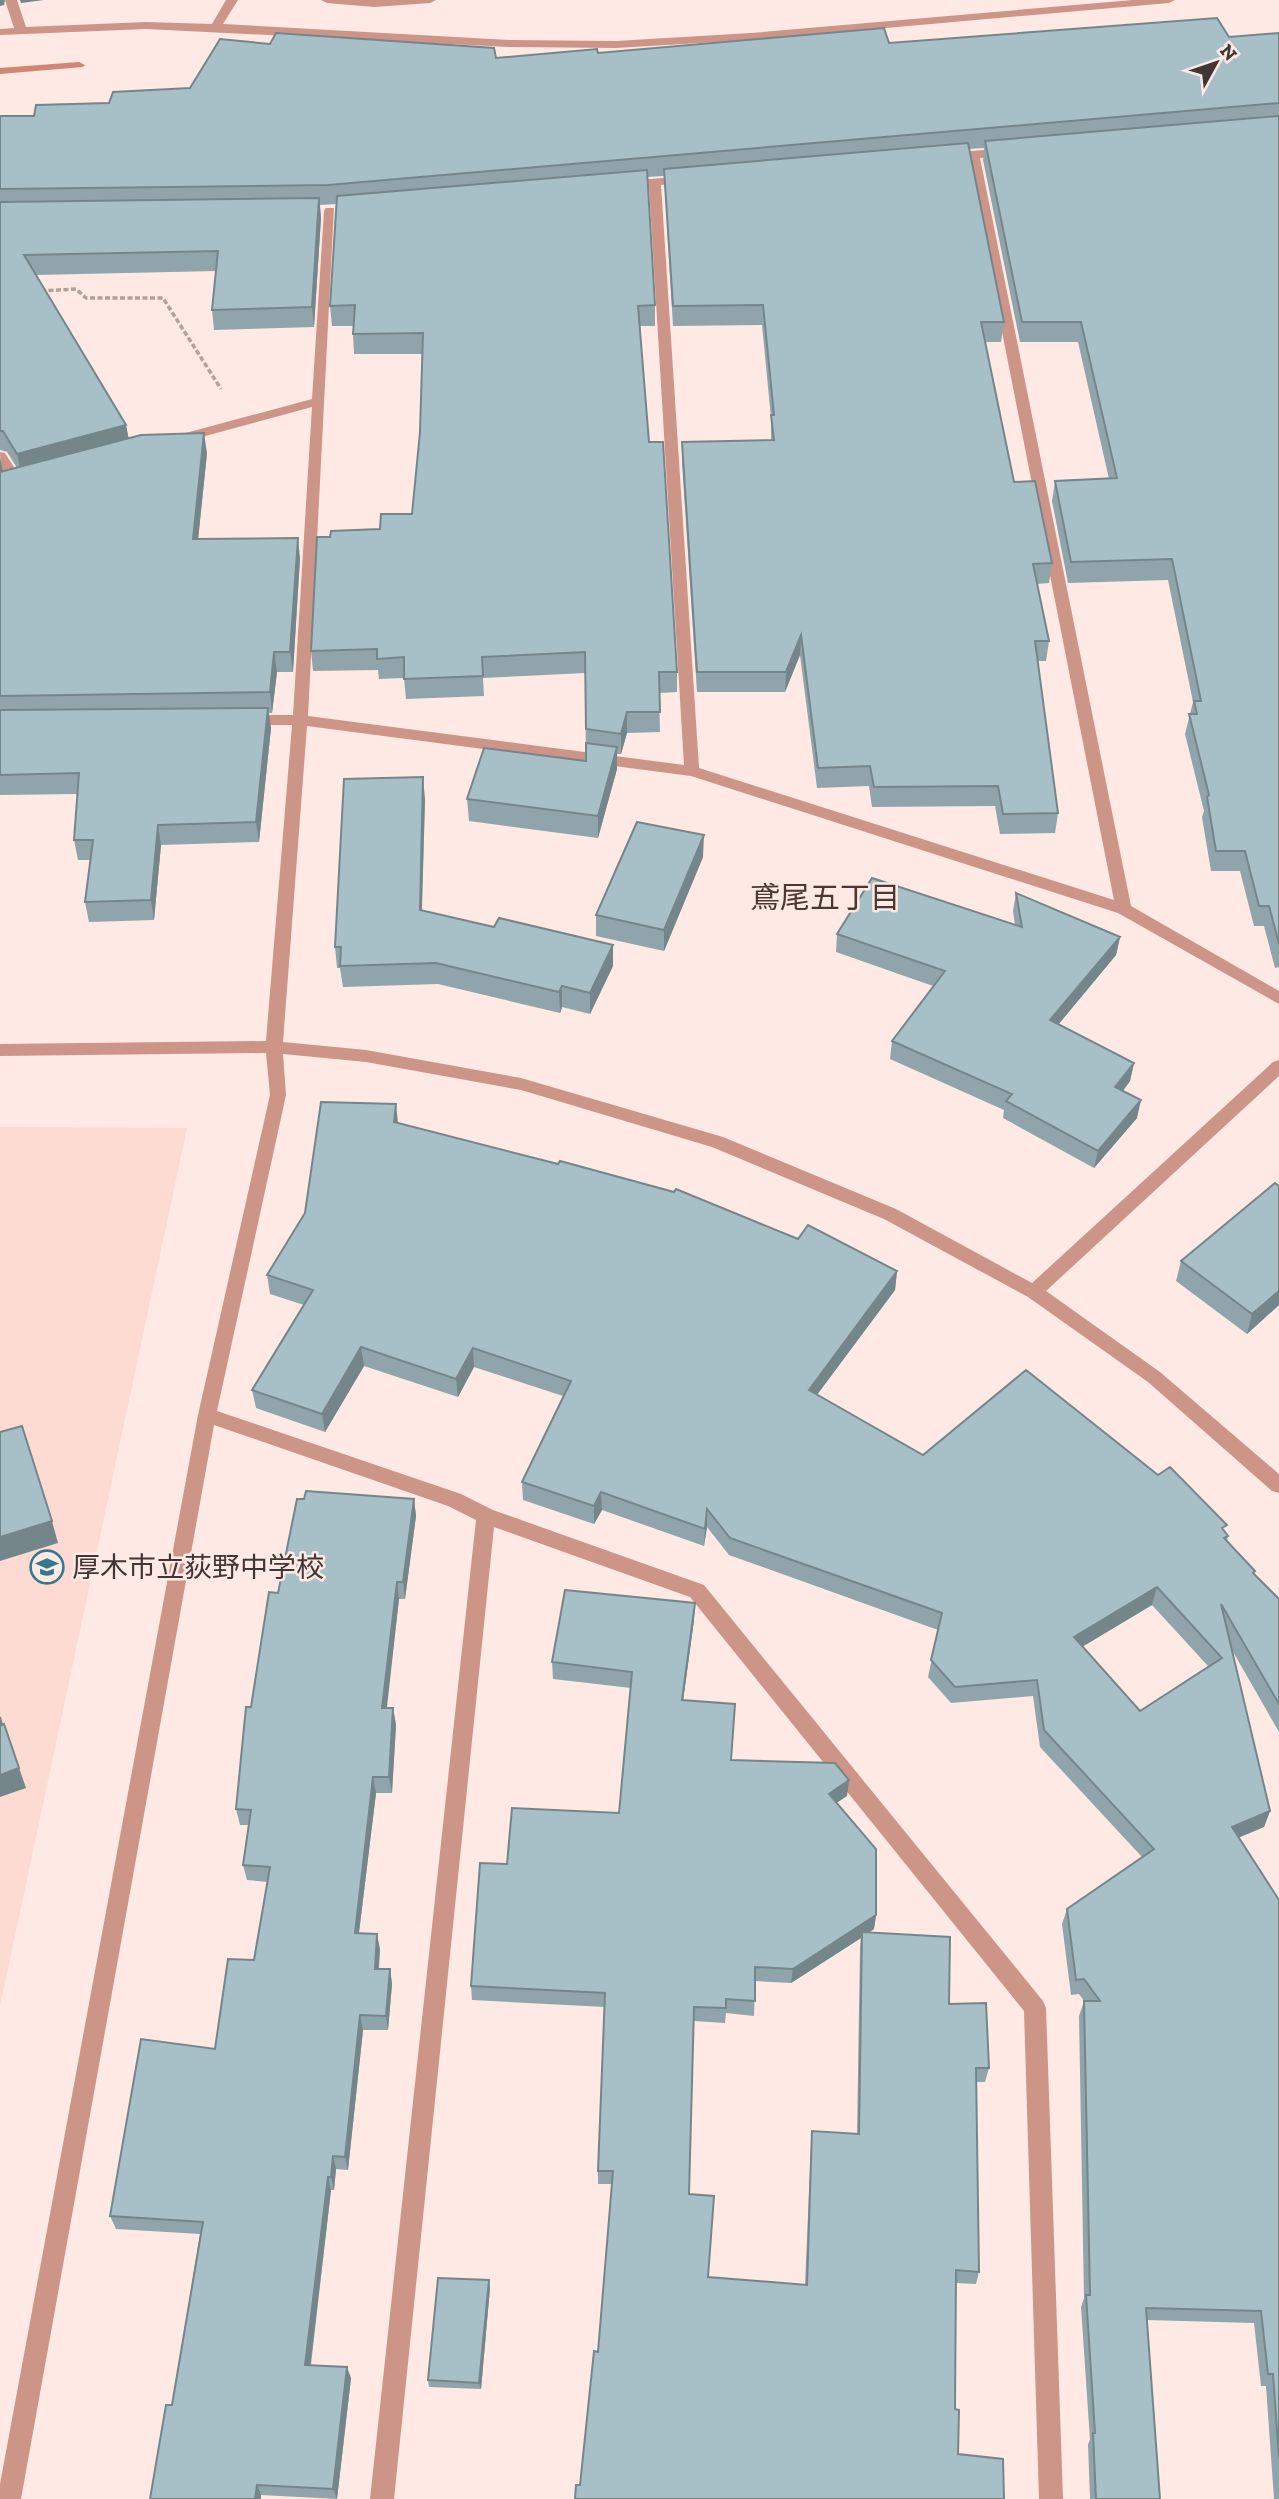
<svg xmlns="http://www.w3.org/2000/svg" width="1279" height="2499" viewBox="0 0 1279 2499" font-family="'Zilla Slab','Noto Sans JP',serif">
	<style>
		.built { fill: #fddbd3 }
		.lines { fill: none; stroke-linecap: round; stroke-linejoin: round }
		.stream { fill: #d18572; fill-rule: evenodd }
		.path { stroke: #b1a19d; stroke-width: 3.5; stroke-dasharray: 5 2.5; stroke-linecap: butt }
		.minor { fill: #cd9587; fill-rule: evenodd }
		.wall { fill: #90a5ab; fill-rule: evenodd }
		.shaded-wall { fill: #75868b }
		.building { fill: #a7c0c7; stroke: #75868b; stroke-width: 2; fill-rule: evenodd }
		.labels { text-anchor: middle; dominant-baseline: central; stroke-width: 5; stroke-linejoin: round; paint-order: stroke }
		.poi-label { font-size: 28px; fill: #403634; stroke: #fee9e4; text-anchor: start }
		.neighbourhood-label { font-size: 30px; fill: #4c3833; stroke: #fee9e4 }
	</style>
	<rect width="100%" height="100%" fill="#fee9e4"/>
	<path class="built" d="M0,1127L187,1128L0,2006Z"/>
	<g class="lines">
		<path class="stream" d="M79,62L85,65L83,67L0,74V68Z"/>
		<path class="path" d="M41,291L76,289L86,298H163L221,389"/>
		<path class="minor" d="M5,0H17L26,27L146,22L212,24L226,0H238L223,24L509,40L616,41L751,33L1133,0H1175L1169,3L751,40L616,48L509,47L146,29L0,35V29L14,28Z
			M321,0H436L430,3L374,7L327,3Z
			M1007,148L1011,149V155L980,158L1131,906L1279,991V1004L1118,913L691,776L307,726L283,1042L366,1050L521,1078L723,1137L896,1209L1032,1283L1273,1062L1279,1060V1076L1046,1291L1160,1372L1279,1474V1493L1272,1491L1148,1382L1028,1297L884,1219L712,1147L521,1090L366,1062L283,1054L286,1095L217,1411L461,1494L493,1510L704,1585L1043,2001L1046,2008L1063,2499H1039L1024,2011L690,1597L494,1527L394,2499H370L476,1520L448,1506L214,1425L21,2499H0V2484L198,1415L270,1095L266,1053L0,1056V1044L266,1041L292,725H248L241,720L248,715H293L312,407L176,444L169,440L171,437L312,399L324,211L326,208H334L308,716L684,765L649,186L623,189L617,185L623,181L690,176V182L661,185L699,768L1114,900L968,159L948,161L942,157L948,153Z
			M0,452L5,453L24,483L22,486H12C4,474 0,467 0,452Z"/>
	</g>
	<path class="wall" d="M1279,33V967L1275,968L1264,926H1254L1240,871H1211L1202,817L1204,811L1185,734L1193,702L1168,580L1068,583L1052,501L1055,481L1109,479L1078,342H1020L983,160L984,148L969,149L1004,322L1001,342H985L1014,482L1052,563L1049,583L1037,584L1049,641L1046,661H1037L1058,813L1055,833L1000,834L995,806L872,807L869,786L817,788L800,655L785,692H697L682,462V442L771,441V418L762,325L673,326L664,176L647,177L655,305V326H640L649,442L677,672V692L659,693L660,732L627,733L621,754H617V769L598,838L469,821L467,799L586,761L585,673L483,678L484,696L406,699L404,678L379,679L378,670L313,671L311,651L330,537L380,529L412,514L420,432L423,354H354L353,334V326H332L330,306L336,204L320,205L321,218L314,327L214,330L212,310L216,271L36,275L126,425L128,438L207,453L198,539L300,558L293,672H277L272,713H269L271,728L259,842L161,845L154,920L89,922L85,902L90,860H78L74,840L77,794L0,795V458L3,472L17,468L7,452L0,450V116H34L190,88L270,44L496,58L598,53L889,43L1229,37Z
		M425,799L422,911L494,927L613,945V966L590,1014L562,1007L560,1013L438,984L343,987L340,968H337L335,947Z
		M703,857L664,951L596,936V915Z
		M1016,893L1120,937L1116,955L1058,1025L1134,1063L1130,1081L1123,1091L1137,1118L1094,1168L1003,1118L1004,1110L890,1059L892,1041L933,986L836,952L837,934L1015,925L1013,911Z
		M398,1123L798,1239L897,1271L895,1290L817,1395L923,1455L1225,1532L1228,1536L1227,1541L1254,1574L1279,1599V1732L1232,1650L1270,1811L1264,1827L1239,1837L1279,1900V2499H1274L1266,2386H1261L1254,2323L1147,2320L1160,2499H1090L1088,2444L1090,2440L1081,2307L1084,2298L1079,2016L1084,2001L1079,1994L1071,1995L1062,1924L1067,1909L1142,1857L1040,1747L1033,1696L951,1703L928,1677L938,1630L729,1555L707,1527L704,1546L602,1510L594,1524L523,1500L522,1482L563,1396L474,1367L458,1397L364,1366L325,1432L256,1408L252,1390L304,1305L270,1294L267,1275ZM1152,1605L1208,1666L1140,1711L1082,1647Z
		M1279,1186V1305L1247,1334L1176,1281L1181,1261Z
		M414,1499L416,1516L405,1599H399L386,1708H393L396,1725L392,1793H376L359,1933L380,1949L379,1969H390L392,1984L388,2030H363L348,2170L336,2169L334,2190H331L311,2365L351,2378L337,2499L261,2495L172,2405L200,2234L116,2229L110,2216L215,2049L254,1960L268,1882L247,1880L243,1865L249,1825H240L236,1809L251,1707L278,1593Z
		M694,1620L683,1700L731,1760L847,1796L836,1803L876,1915L874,1929L869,1932L949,2004L989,2068L985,2082H976L979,2272L976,2284L956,2283L580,2485L598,2352L612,2184H598V2171L605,2007L472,2000L471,1986L507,1864L619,1813L631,1688L553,1679L552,1662ZM861,1938L860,1947L857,2134L812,2131L811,2144L805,2285L708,2277L689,2194L694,2021L725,2023L726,2013L754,2016L755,1981L791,1983Z
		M489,2280L490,2288L481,2389L429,2387L428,2380Z"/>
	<path class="shaded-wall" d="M0,0H5L4,5L0,6Z
		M20,0H44L21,3Z
		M319,198L321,218L314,327L312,307Z
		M126,425L130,445L21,474L17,454Z
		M204,433L207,453L196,560L193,539Z
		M0,458L5,479L0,481Z
		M298,538L300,558L293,672L290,652Z
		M801,635L800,655L785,692L786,672Z
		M274,652L277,672L272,713L270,692Z
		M268,708L271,728L259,842L256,822Z
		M627,712V733L621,754V734Z
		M617,747V769L598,838V816Z
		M423,777L425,799L421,932L420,910Z
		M158,825L161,845L154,920L151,900Z
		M704,835L703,857L664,951V930Z
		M1120,937L1116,955L1047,1038L1050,1020Z
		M613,945V966L590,1014V993Z
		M562,986V1007L560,1013L559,992Z
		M1134,1063L1130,1081L1112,1105L1115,1087Z
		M1141,1100L1137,1118L1094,1168L1098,1151Z
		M396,1104L398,1123L394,1122Z
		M897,1271L895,1290L807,1408L809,1390Z
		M1279,1291V1305L1247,1334L1252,1314Z
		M361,1347L364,1366L325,1432L322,1414Z
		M473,1348L474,1367L458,1397L456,1379Z
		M601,1492L602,1510L594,1524V1506Z
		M414,1499L416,1516L405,1599L403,1582Z
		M707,1509V1527L704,1546L705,1529Z
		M52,1521L58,1543L0,1561V1537Z
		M397,1582L399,1599L385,1725L382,1708Z
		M1157,1587L1152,1605L1070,1654L1074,1637Z
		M695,1603L694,1620L681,1716L682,1700Z
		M393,1708L396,1725L392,1793L389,1777Z
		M4,1724L26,1788L0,1797V1775Z
		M373,1777L376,1793L357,1948L355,1933Z
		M849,1780L847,1796L827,1809L829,1794Z
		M1270,1811L1264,1827L1226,1843L1232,1827Z
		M876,1915L874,1929L862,1937V1932L861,1938L791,1983L793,1969Z
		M377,1934L380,1949L377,1984L375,1969Z
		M390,1969L392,1984L388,2030L386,2016Z
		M360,2015L363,2030L348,2170L345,2157Z
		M333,2156L336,2169L334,2190L331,2177Z
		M328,2177L331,2190L309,2376L305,2365Z
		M489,2280L490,2288L481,2389L479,2383Z
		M347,2367L351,2378L337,2499L333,2489Z
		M257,2485L261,2495V2499H255Z"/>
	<path class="building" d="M1217,18L1229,37L1279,33V103L328,185L0,189V116H34L36,105L109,103L113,92L190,88L220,39L270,44L276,33L494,48L496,58L597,49L598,53L884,28L889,43Z
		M1279,116V944L1269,906H1259L1245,851H1216L1207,797L1209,795L1189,714H1197L1194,701H1201L1172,559L1071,562L1055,481L1117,478L1081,322H1022L985,141Z
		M968,143L1004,322H981L1014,482L1035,481L1052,563L1033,564L1049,641H1035L1058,813L1003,814L998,786L874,787L870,766L818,768L801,635L786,672H697L682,442L774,440L771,415H774L763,305L673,306L664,169Z
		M647,170L655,305L638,306L649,442H663L677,672H659L660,712H627L621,734L586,729L585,652L482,657L483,676L404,679V657L377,659V649L311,651L317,537H330L331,531L380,529L381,514H412L420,432L423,333L353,334L355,305L330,306L337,196Z
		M319,198L312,307L212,310L218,251L24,255L126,425L17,454L3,431H0V202Z
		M204,433L193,539L298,538L290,652H274L270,692L0,696V472L141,435Z
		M268,708L256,822L158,825L151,900L85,902L93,840H74L79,773L0,775V710Z
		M586,743L617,747L598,816L467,799L484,748L586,761Z
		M423,777L420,910L494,927L499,918L613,945L590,993L562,986L559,992L436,963L340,966L341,947H335L344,779Z
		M637,822L704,835L664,930L596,915Z
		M872,878L1022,927L1016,893L1120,937L1050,1020L1134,1063L1115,1087L1141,1100L1098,1151L1006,1101L1012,1094L892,1041L945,971L837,934Z
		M321,1102L396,1104L394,1122L558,1164L560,1161L674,1192L676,1189L798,1239L808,1225L897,1271L809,1390L923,1455L1026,1370L1158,1475L1170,1467L1227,1525L1222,1528L1228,1536L1224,1538L1255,1571L1253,1573L1279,1599V1704L1221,1604L1270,1811L1232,1827L1279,1900V2458L1273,2374H1268L1261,2311L1146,2308L1160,2499H1096L1093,2433H1095L1086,2295H1090L1084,2001H1100L1084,1979L1076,1980L1067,1909L1154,1849L1044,1730L1037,1680L955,1687L931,1660L942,1613L730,1538L707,1509L705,1529L601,1492L594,1506L522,1482L571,1381L473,1348L456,1379L361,1347L322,1414L252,1390L313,1290L267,1275L305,1213ZM1157,1587L1222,1658L1140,1711L1074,1637Z
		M1275,1183L1279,1186V1291L1252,1314L1181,1261Z
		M22,1426L52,1521L0,1537V1432Z
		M306,1491L414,1499L403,1582H397L382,1708H393L389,1777H373L355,1933L377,1934L375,1969H390L386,2016L360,2015L345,2157L333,2156L331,2177H328L305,2365L347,2367L333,2489L257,2485L255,2499H150L166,2405H172L203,2222L110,2216L141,2039L215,2049L228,1959L254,1960L270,1867L243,1865L251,1810L236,1809L246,1707H251L269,1592L278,1593L297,1499H304Z
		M565,1590L695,1603L682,1700L735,1704L731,1760L835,1763L849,1780L829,1794L876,1849V1915L793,1969L755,1967V2001L726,1999V2008L694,2007L689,2194L714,2196L708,2277L807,2285L812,2131L859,2134L862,1932L950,1937L949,2004L986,2003L989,2068H976L979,2272L956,2270L955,2409L959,2410L958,2454L1003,2459L1004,2499H575L576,2485H580L594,2351L598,2352L613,2171H598L605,1993L471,1986L480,1863L507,1864L512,1808L619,1813L632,1672L552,1662Z
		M0,1717L2,1725L4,1724L19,1768L0,1775Z
		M438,2278L489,2280L479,2383L428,2380Z"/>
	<defs>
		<symbol id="school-ring" viewBox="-11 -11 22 22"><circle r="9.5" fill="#fee9e4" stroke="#36798a" stroke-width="1.5"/><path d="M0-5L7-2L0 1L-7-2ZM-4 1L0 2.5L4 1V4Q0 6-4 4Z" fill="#36798a"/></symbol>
	</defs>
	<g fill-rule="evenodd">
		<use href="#school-ring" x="28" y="1548" width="38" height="38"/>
	</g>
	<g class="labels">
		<g class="poi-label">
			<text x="72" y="1567">厚木市立荻野中学校</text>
		</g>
		<g class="neighbourhood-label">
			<text x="825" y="898">鳶尾五丁目</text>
		</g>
	</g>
	<g transform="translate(1216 63) rotate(50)" stroke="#fee9e4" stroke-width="5" paint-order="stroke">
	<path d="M0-5L12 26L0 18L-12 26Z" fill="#403634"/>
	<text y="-10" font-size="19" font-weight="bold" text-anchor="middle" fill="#403634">N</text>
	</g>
</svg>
